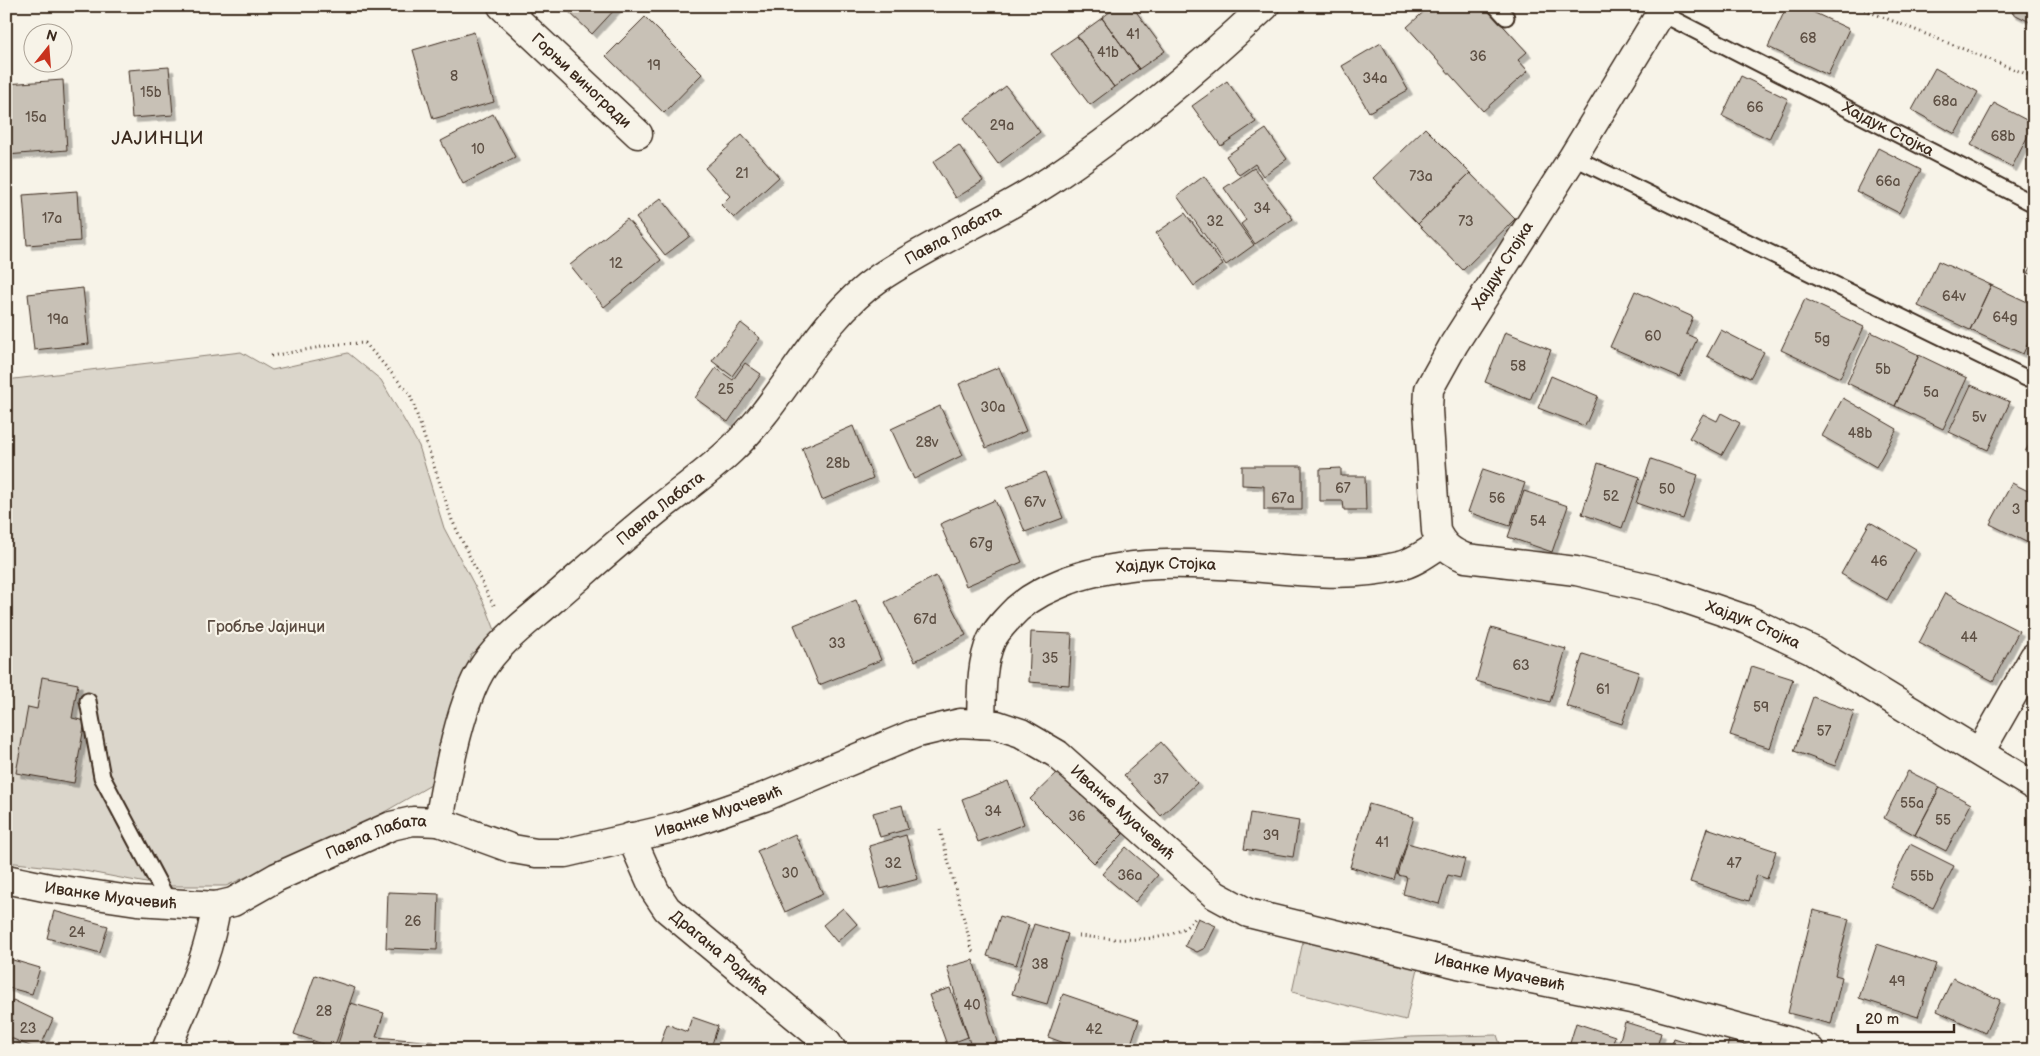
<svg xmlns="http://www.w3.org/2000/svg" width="2040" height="1056" viewBox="0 0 2040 1056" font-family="'Balsamiq Sans',sans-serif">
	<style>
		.green { fill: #dbd6cb; stroke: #8b8074 }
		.building { fill: #c8c1b6; stroke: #3b2a1e; filter: url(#shadow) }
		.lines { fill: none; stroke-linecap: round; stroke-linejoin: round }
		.lane-casing { stroke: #3b2a1e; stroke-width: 19 }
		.street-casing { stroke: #3b2a1e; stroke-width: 31 }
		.path { stroke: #3b2a1e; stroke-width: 3; stroke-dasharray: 1 4; stroke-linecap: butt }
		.lane { stroke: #f7f3e8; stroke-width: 15 }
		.street { stroke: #f7f3e8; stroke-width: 28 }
		.labels { text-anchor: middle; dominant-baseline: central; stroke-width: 4.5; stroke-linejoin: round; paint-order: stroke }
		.number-label { font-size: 14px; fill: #5e5044 }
		.street-label { font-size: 16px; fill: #3b2a1e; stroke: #f7f3e8 }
		.park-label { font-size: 16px; fill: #5b4c41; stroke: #f7f3e8 }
		.quarter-label { font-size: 19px; letter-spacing: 1px; fill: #3b2a1e; stroke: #f7f3e8 }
	</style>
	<defs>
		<filter id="shadow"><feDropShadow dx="4.5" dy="4.5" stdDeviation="0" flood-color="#0004"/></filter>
	</defs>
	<rect width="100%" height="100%" fill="#f7f3e8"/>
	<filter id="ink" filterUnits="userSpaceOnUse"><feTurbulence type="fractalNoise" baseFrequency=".02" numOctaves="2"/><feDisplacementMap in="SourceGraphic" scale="10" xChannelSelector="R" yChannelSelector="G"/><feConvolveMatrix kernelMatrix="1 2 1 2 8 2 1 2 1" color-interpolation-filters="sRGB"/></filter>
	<g filter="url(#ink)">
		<path class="green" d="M241,352L272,370L348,353L381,380L419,446L444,528L486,607L498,638L471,654L431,785L362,825L226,886H162L79,870L6,862V380Z
			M1304,937L1419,964L1406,1020L1292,992Z
			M1497,1035L1502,1050H1267L1268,1048L1411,1037Z"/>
		<path class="building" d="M563,6H618L592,34Z
			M1117,6H1132L1165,51L1139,69L1102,18Z
			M1430,6H1485L1527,52L1518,60L1528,71L1483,111L1407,27Z
			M1787,6H1800L1849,29L1828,75L1768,47Z
			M2015,6H2034V24L2012,13Z
			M645,17L702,74L664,113L606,56Z
			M1102,18L1139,69L1114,87L1077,36Z
			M474,32L494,102L433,119L413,50Z
			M1077,36L1114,87L1090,105L1051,54Z
			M1381,43L1408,90L1369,112L1342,66Z
			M169,67L173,115L132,118L128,70Z
			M1935,68L1978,92L1955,134L1912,110Z
			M1741,76L1788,99L1769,139L1722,116Z
			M63,80L67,150L7,155L6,84Z
			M1227,81L1256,122L1221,146L1192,106Z
			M1006,86L1040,132L998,164L964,118Z
			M1994,103L2034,124L2012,167L1971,145Z
			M493,114L515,157L463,184L441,141Z
			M1425,128L1470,173L1418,224L1373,178Z
			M1266,129L1287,159L1263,176L1255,164L1239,175L1226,156Z
			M742,135L779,177L734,218L721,205L730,196L705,168Z
			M959,145L983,181L956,198L933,162Z
			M1878,148L1921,170L1899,213L1856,191Z
			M1254,168L1293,219L1255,244L1241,224L1246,220L1224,188Z
			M1470,173L1515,219L1463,270L1418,224Z
			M1204,176L1254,245L1226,265L1177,196Z
			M77,191L80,241L27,245L23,195Z
			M661,198L690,236L665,255L636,218Z
			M1185,213L1223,265L1194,286L1156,233Z
			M627,219L661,260L604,307L570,265Z
			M1938,261L1991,285L1970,330L1918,306Z
			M2034,262V275L2028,273Z
			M1991,285L2034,305V330L2023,354L1970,330Z
			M83,288L89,344L34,350L28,294Z
			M1635,291L1693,317L1686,334L1697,339L1680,377L1610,347Z
			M1805,299L1864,327L1840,378L1781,350Z
			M741,323L760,338L732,376L712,361Z
			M1721,330L1764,352L1750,378L1707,356Z
			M1505,332L1551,350L1530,400L1485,382Z
			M1871,332L1919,355L1895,406L1847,383Z
			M1919,355L1967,378L1943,429L1895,406Z
			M745,363L761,374L728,422L695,398L716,368L733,380Z
			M999,367L1026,431L986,448L959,384Z
			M1551,376L1598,396L1585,426L1538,408Z
			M1971,385L2010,402L1988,450L1949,432Z
			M1843,398L1897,429L1876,467L1822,436Z
			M940,406L963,455L914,479L891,429Z
			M1721,413L1740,423L1722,455L1689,438L1703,414L1717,421Z
			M853,426L873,478L822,500L802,448Z
			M2034,436V457L2025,452Z
			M1651,459L1698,475L1683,519L1636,503Z
			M1598,463L1640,477L1622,528L1582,514Z
			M1242,466H1302V510H1264V486L1242,485Z
			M1341,468V476H1365L1366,510H1344L1343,501H1320V469Z
			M1483,469L1525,483L1510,526L1468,512Z
			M1045,472L1063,518L1025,532L1007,487Z
			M2012,483L2034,494V546L1990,524Z
			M1524,491L1568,506L1552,552L1508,537Z
			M995,500L1022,562L966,586L940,524Z
			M1870,522L1916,549L1887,600L1841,574Z
			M936,576L966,635L915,661L885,602Z
			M1945,593L2019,631L1993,681L1919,643Z
			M856,600L881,660L819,685L794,625Z
			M1491,628L1566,649L1550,702L1476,681Z
			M1031,632L1072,634L1069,685L1029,682Z
			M1583,654L1639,672L1622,724L1566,706Z
			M1752,666L1793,679L1770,748L1730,735Z
			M42,677L78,684L72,718L85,721L74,783L16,773L28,707L37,709Z
			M1813,697L1854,712L1835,766L1794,751Z
			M1161,742L1197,783L1161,816L1124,775Z
			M1060,770L1123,834L1094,863L1030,799Z
			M1908,771L1940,787L1915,835L1884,818Z
			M1008,781L1024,824L978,842L962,799Z
			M1940,787L1971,804L1946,851L1915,835Z
			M1369,804L1414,817L1395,880L1350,867Z
			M902,805L908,829L880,837L873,813Z
			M1250,813L1299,821L1293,857L1244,849Z
			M1707,828L1776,851L1767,879L1757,875L1749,901L1690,882Z
			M795,834L823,894L785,912L757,851Z
			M906,835L918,879L881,889L869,846Z
			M1407,843L1465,859L1460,878L1448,875L1439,904L1403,894L1407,877L1398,875Z
			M1910,844L1954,866L1933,908L1890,887Z
			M1126,847L1158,875L1135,902L1102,874Z
			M2034,886V897L2029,894Z
			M388,892L439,894L437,950L386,948Z
			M843,908L857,924L837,942L823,925Z
			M1813,910L1849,919L1835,975L1842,977L1831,1024L1788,1013Z
			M54,911L108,926L100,953L47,938Z
			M1000,916L1029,925L1016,965L987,956Z
			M1198,918L1216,926L1205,948L1197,952L1185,946Z
			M1034,924L1068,934L1047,1004L1012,994Z
			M1877,944L1936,964L1918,1017L1859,998Z
			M6,958L40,968L32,994L6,987Z
			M973,960L997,1042L972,1050L947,967Z
			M315,975L355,988L334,1048L294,1034Z
			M1953,978L2000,1000L1985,1033L1937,1011Z
			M950,988L968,1037L947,1045L929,995Z
			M1063,994L1139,1020L1129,1050H1083L1048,1037Z
			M13,1000L53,1019L39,1050L6,1036V1014Z
			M351,1003L384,1013L376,1037L434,1042L433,1050H336Z
			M692,1017L718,1026L710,1050H658L667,1024L687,1032Z
			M1625,1022L1661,1033L1656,1050H1617Z
			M1576,1023L1615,1036L1611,1050H1568Z
			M1731,1033L1750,1039L1746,1050H1726Z
			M1674,1038L1696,1045L1694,1050H1670Z
			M231,1041L260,1050H228Z"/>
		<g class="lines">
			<defs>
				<g id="lane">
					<path d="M1496,6L1506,17"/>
					<path id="s1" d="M1661,13L2034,204"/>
					<path d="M1573,157L2026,378"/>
					<path d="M88,701L102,777L169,903"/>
				</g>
				<g id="street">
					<path id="s2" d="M502,6L638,134"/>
					<path id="s3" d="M1665,6L1573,157L1454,344L1429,389L1428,410L1436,531C1443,546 1451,552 1466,558L1576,571L1663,591L1748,620L1811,650L2034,786"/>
					<path id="s4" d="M981,724C982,697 980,666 991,641C996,630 1008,618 1017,609C1033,595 1049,588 1069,580C1126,559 1192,563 1252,567C1301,571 1351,578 1399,566C1414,563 1429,551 1442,543"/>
					<path d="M1980,752L2034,657"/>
					<path id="s5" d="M439,822L513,849L536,853H565L677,827L764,797L914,734L960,723L997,725L1021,733L1057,754L1215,895L1248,913L1458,964L1641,1001L1791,1042L1810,1050"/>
					<path id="s6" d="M631,837L655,891L667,909L827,1042L832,1050"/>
					<path id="s7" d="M6,879L49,888L137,901L216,906L233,902L277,877L391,826L413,821L439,822C446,780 459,708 480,672C497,643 527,622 552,600C588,569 624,537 661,507C685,488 709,471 731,450C786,399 816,321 879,278C934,241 996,216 1051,180C1127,129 1199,68 1265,6"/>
					<path d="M166,1050C185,1003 210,957 216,906"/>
				</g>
			</defs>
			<use href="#lane" class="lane-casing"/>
			<use href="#street" class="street-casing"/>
			<path class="path" d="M1855,6L2034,77
				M271,356L338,344L365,343L410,394L452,520L489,597L496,608
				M940,830L973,953
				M1079,936C1110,939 1175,947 1195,918"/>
			<use href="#lane" class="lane"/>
			<use href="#street" class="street"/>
		</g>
	</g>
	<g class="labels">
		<g class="number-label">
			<text x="1133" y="34">41</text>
			<text x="1808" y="38">68</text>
			<text x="1108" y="52">41b</text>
			<text x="1478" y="56">36</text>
			<text x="654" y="65">19</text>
			<text x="454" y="76">8</text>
			<text x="1375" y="78">34a</text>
			<text x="151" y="92">15b</text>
			<text x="1945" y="101">68a</text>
			<text x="1755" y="107">66</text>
			<text x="36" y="117">15a</text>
			<text x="1002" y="125">29a</text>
			<text x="2003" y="136">68b</text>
			<text x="478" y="149">10</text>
			<text x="742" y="173">21</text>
			<text x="1421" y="176">73a</text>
			<text x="1888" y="181">66a</text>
			<text x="1262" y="208">34</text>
			<text x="52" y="218">17a</text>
			<text x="1215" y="221">32</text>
			<text x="1466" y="221">73</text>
			<text x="616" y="263">12</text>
			<text x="1954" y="296">64v</text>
			<text x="2005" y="317">64g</text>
			<text x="58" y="319">19a</text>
			<text x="1653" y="336">60</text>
			<text x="1822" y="338">5g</text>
			<text x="1518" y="366">58</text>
			<text x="1883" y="369">5b</text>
			<text x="726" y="389">25</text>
			<text x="1931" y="392">5a</text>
			<text x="993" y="407">30a</text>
			<text x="1979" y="417">5v</text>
			<text x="1860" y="433">48b</text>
			<text x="927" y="442">28v</text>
			<text x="838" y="463">28b</text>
			<text x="1343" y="488">67</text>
			<text x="1667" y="489">50</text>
			<text x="1611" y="496">52</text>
			<text x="1283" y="498">67a</text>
			<text x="1497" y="498">56</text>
			<text x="1035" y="502">67v</text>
			<text x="2016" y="509">3</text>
			<text x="1538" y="521">54</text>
			<text x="981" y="543">67g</text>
			<text x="1879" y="561">46</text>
			<text x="925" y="619">67d</text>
			<text x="1969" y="637">44</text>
			<text x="837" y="643">33</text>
			<text x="1050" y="658">35</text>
			<text x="1521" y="665">63</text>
			<text x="1603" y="689">61</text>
			<text x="1761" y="707">59</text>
			<text x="1824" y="731">57</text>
			<text x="1161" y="779">37</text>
			<text x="1912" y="803">55a</text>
			<text x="993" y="811">34</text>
			<text x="1077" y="816">36</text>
			<text x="1943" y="820">55</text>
			<text x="1271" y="835">39</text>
			<text x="1382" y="842">41</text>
			<text x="893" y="863">32</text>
			<text x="1734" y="863">47</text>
			<text x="790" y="873">30</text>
			<text x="1130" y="875">36a</text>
			<text x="1922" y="876">55b</text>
			<text x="413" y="921">26</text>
			<text x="77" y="932">24</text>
			<text x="1040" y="964">38</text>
			<text x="1897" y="981">49</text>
			<text x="972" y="1005">40</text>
			<text x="324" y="1011">28</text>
			<text x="28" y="1028">23</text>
			<text x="1094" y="1029">42</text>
		</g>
		<g class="street-label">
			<text stroke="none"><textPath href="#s2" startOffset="109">Горњи виногради</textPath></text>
			<text stroke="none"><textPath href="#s1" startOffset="255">Хајдук Стојка</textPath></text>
			<text stroke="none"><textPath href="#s7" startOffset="1259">Павла Лабата</textPath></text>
			<text transform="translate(1503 266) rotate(-58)">Хајдук Стојка</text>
			<text stroke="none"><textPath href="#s7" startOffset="854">Павла Лабата</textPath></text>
			<text stroke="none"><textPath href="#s4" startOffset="284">Хајдук Стојка</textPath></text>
			<text stroke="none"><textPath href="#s3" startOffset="930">Хајдук Стојка</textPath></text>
			<text stroke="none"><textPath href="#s5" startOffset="290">Иванке Муачевић</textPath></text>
			<text stroke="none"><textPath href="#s5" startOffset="740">Иванке Муачевић</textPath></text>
			<text stroke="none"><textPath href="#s7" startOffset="388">Павла Лабата</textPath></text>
			<text stroke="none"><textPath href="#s7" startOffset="106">Иванке Муачевић</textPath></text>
			<text stroke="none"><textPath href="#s6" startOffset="149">Драгана Родића</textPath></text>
			<text stroke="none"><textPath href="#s5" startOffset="1160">Иванке Муачевић</textPath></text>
		</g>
		<g class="park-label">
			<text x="266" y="627">Гробље Јајинци</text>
		</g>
		<g class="quarter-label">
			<text x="158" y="138">ЈАЈИНЦИ</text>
		</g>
	</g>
	<rect width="2040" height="1056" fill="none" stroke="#f7f3e8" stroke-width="25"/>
	<rect x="12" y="12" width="2015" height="1031" fill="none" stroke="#3b2a1e" stroke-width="2" filter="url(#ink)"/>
	<g transform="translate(48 48) rotate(17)"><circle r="24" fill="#f7f3e8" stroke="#aca397"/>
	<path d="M0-4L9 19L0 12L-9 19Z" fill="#c8321e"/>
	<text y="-8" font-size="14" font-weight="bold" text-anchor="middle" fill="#3b2a1e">N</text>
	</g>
	<path d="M1858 1024v8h96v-8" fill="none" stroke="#3b2a1e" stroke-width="2.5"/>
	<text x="1865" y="1024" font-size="15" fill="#3b2a1e" stroke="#f7f3e8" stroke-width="4" paint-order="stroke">20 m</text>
</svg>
